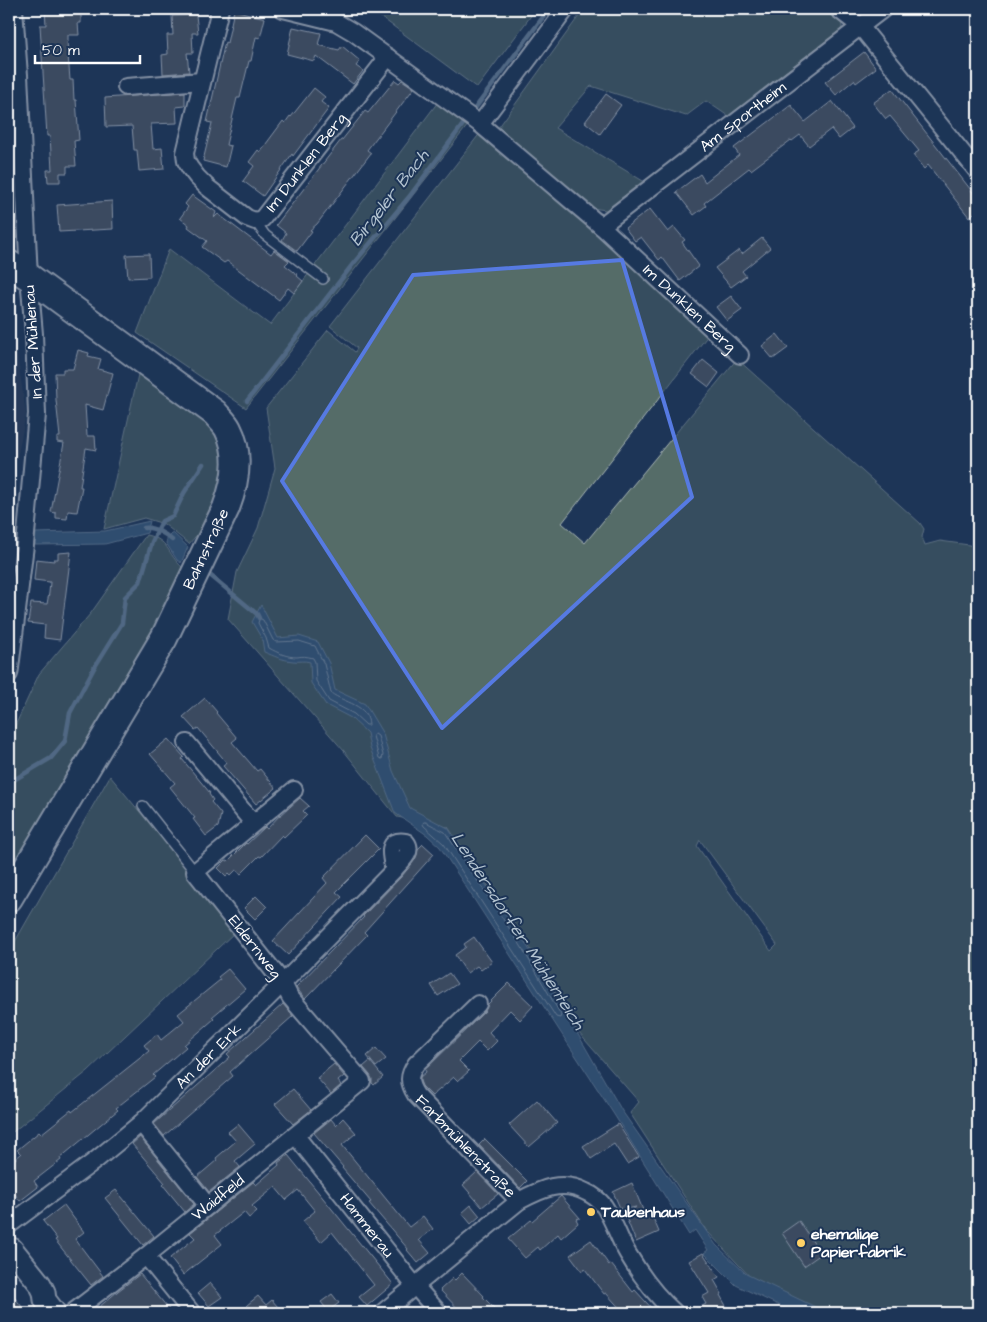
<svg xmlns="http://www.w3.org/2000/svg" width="987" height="1322" viewBox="0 0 987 1322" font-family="'Architects Daughter',sans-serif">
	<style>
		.built { fill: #31435d }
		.green { fill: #556c68; stroke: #aab6b4; fill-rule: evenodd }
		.water { fill: #446b8c; stroke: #8fa6ba }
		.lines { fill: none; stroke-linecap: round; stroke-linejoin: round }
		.shore { stroke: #b4c4d1; stroke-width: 1 }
		.stream { stroke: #8fa6ba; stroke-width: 4.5 }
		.building { fill: #61656c; stroke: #fff }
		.service-casing { stroke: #fff; stroke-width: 12 }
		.minor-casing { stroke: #fff; stroke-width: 20 }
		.tertiary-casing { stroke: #fff; stroke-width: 25 }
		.primary-casing { stroke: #fff; stroke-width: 30 }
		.service { stroke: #1d3557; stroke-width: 9 }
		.minor { stroke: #1d3557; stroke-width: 16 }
		.tertiary { stroke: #1d3557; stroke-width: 21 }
		.primary { stroke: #1d3557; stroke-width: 26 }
		.marked { fill: none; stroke: #567ae2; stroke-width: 4; stroke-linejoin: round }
		.poi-dot { fill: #ffd166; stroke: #1d3557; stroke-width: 2 }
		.labels { text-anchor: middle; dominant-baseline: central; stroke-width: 4; stroke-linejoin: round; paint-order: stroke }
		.street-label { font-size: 16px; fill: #fff; stroke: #1d3557 }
		.poi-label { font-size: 16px; font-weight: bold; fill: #fff; stroke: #1d3557; text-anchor: start }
		.water-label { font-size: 18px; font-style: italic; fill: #b4c4d1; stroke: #1d3557 }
	</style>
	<rect width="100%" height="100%" fill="#1d3557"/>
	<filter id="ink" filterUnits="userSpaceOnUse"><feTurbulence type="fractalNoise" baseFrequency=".02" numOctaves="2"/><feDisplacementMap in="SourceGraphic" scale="10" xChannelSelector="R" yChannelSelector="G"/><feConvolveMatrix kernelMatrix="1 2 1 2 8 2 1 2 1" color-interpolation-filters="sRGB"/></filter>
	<g filter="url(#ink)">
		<path class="built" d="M9,299L26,414L9,498Z"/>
		<path class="green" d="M370,9H536L477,88Z
			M584,9H832L841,16L842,29L728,116L706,101L686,116L591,86L555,128L643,181L606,210L592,208L496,131Z
			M438,102L468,125L246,408L137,333L169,249L270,325Z
			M481,132L598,234L709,334L562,523L585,543L737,359L920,523L924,529L922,537L925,545L940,541L969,545L978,548V1313H810L754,1281L706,1230L630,1113L639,1102L578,1032L527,943L448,827L397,817L344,751L228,619L237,572L258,528L275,468L266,408L328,330L355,352L357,348L330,326ZM700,840L777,945L771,951L697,846Z
			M139,370L208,420L217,434L222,453L224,466L223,483L206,524L189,544L164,524L144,518L104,529Z
			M146,535C170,540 166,553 183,568L154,632L9,874V739L39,674L91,613Z
			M110,776L193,876L236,931L88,1071L9,1135V952Z"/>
		<path class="water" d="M150,521L147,533L105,544L35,545L36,533L105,531Z
			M173,533L188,547L181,563L177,560L166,543L168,536Z
			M261,605L278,638L299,636L318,642L329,663L335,690L365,704L383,734L393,771L410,808L448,828L526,944L622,1111L716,1245L746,1274L828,1313H795L736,1285L704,1253L708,1250L695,1230L689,1235L615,1116L440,847L427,835L395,813L370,748L367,733L351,718L326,705L311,683L310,662C304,660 299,662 293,661C282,660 274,656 264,652L262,639L252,622Z"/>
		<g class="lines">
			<path class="shore" d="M261,619L263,620L273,640L276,642L299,641L315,646L324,664L331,693C344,703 368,704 369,725H366L354,714L329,701L316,681L315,662L313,658C306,656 303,656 297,657C287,657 278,653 269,648L266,638L258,623L259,620Z
				M375,734L378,736L383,755L382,759L379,758L373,736Z
				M424,822H426L445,832L521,946L561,1015L560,1018L556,1017L444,844L424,826L423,824Z"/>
			<path class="stream" d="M247,401L353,264L409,197L549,9
				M144,528C152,526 166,534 172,540
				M205,571L257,614L259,618
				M9,794L12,781L51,758L65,741L70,713L94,668L122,623L125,597L140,582L152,542L162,521L173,516L184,493L203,464"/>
		</g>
		<path class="building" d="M45,9H77V11H81V23H78L79,35H68V41H67L70,80H73L74,100H76L79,140L74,141L76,166H67V173H60V182H48L47,170H52L50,136H47L40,25H46Z
			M234,10L265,18L260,38L256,37L251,61H249L240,98H237L226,145L231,146L226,167L203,161L212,123L207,122L225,42L227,43Z
			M196,15L198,33H192L193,53H187L189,72L163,74L162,55L168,54L167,35H173L172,16Z
			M293,27L321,33L318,45L339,50L342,46L360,61L356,66L363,71L353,84L316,56L314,61L287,54Z
			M864,52L876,68L856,83L854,80L836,95L825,82Z
			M395,80L399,83L402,80L414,88L367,150L371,153L317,224L310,230L312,231L297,251L282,240L286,233L276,225L341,140H342L365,111L368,113Z
			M314,88L325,97L321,102L329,108L293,156L292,154L263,196L243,181L254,166L249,162L258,150L260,152L283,121L285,123L290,116L291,117Z
			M892,89L978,199V210L969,217L928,165L924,169L913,155L919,151L890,116L886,119L873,103Z
			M185,92V106L176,107L177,123L151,124L153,149L162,148L164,169L139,171L137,150H134L132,126L106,127L105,98Z
			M606,94L621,105L600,134L585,122Z
			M832,101L853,128L839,139L831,129L809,146L800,135L792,141L791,140L751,170L749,168L704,203L706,206L694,215L676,192L700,174L705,182L739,155L734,148L791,105L805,122Z
			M192,195L216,212L214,218L218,214L271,254L274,250L289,261L285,265L298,275L297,276L303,281L294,293L288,288L279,300L227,261L224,263L202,247L207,241L188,227L189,225L180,218L188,207L185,204Z
			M112,201L113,229L59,232L57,205Z
			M650,209L668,232L674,227L685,240L682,242L699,266L680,281L662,257L659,260L641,237L635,241L625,228Z
			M762,238L770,248L742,271L746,276L731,287L715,268L739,250L742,254Z
			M149,254L150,277L128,278L126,255Z
			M731,296L742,310L727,321L716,307Z
			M777,334L788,348L773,359L762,346Z
			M78,350L89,353L88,356L101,359L98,369L113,373L103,410L85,405L87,436H95L96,450L86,448L80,487H82L77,512L68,511L67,519L56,518V513L51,512L64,443L57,442V437H60L56,400L55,373H63V369H73Z
			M703,360L719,373L709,387L692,374Z
			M71,552L60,640L44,638L45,625L28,623L31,603L47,604L49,593L50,582L34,580L36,559L54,561V559H58V553Z
			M205,698L217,712L216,713L237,738L232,742L257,771L260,769L276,788L256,804L223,766L227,763L198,728L195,730L183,717Z
			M168,739L184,757L182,759L210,793L209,794L213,800L211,802L221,814L218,827L206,836L193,819L195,818L170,787L175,783L150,754Z
			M300,798L309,806L303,811L307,815L284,837L282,835L261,857L259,856L241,874L236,870L231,875L229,873L226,876L218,868L226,860L228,861L246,843L247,844L265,827L267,829L280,815H281Z
			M365,835L379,849L336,892L342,897L288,955L273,941L327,883L323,878Z
			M423,844L434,854L364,932L367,935L305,999L296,987L364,917L363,916L401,877L414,861L417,855L418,849Z
			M256,896L267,907L255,919L244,908Z
			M474,937L492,962L481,970L477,966L467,973L455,955L466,947L464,944Z
			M228,969L245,989L212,1017L214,1019L184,1045L186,1047L153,1075L155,1077L116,1108L118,1110L60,1158L61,1160L34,1181L38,1187L20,1201L9,1186V1164L21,1154L17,1150L39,1132L41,1134L71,1110L72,1112L149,1051L144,1045L157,1034L161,1040L184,1021L178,1014L220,980L218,977Z
			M449,973L457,984L438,996L431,985Z
			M509,983L533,1006L520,1020L510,1010L489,1032L497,1041L487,1051L478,1042L459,1061L469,1071L458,1081L454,1077L432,1096L422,1086L420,1081V1077L426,1072L425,1070L485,1011L488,1004Z
			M283,1004L293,1016L230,1072L233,1076L164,1136L154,1124L230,1057L227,1054Z
			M376,1048L386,1059L376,1067L367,1056Z
			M370,1061L383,1077L374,1085L372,1083V1079L370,1075L363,1067Z
			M334,1064L344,1076L338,1081L341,1085L331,1094L317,1078Z
			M293,1089L311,1110L293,1124L275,1104Z
			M537,1100L557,1123L529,1147L509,1125Z
			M343,1118L356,1133L342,1145L346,1150L409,1227L423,1216L433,1229L419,1240L430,1253L418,1263L407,1250L408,1249L369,1203L371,1202L342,1168L343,1167L314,1133L331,1119L336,1125Z
			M238,1124L255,1144L235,1161L240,1167L209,1192L197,1177L217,1160L216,1158L236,1141L228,1132Z
			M618,1124L639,1157L627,1164L614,1144L591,1159L583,1146Z
			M140,1137L194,1204L185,1212L163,1185L165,1183L132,1144Z
			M485,1139L527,1181L520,1188L479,1145Z
			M288,1155L393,1284L367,1306L359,1297L374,1285L332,1232L321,1242L303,1221L315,1211L298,1190L286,1200L275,1187L252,1206L257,1211L249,1218L244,1212L215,1235L222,1244L183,1275L170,1258L195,1238L190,1233L253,1182L256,1185L279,1165L278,1163Z
			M477,1172L498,1194L482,1207L463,1185Z
			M632,1183L645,1215L651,1213L659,1232L636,1242L625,1215L636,1207L621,1210L613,1192Z
			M116,1190L154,1236L143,1245L105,1198Z
			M561,1196L580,1218L576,1219L578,1223L561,1238L558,1234L540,1250L538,1247L525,1258L508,1239L531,1220L532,1221Z
			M64,1205L84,1232L75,1239L103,1276L91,1285L55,1240L57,1239L43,1221Z
			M471,1205L480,1216L471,1224L462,1213Z
			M799,1221L821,1254L804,1266L782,1233Z
			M591,1240L609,1265L611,1264L633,1292L635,1290L656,1313H624L606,1293L604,1294L585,1269L582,1271L570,1255Z
			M703,1253L719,1277L714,1280L722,1294L720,1295L730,1313H689L706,1304L702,1297L709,1293L689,1261Z
			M462,1273L484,1296L483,1297L499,1313H481L476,1308L471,1313H462L440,1290L453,1278L455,1280Z
			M140,1274L172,1313H92L118,1291Z
			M210,1283L222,1297L209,1306L198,1293Z
			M332,1294L339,1303L328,1311L321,1302Z
			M258,1296L266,1305L272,1300L283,1313H255L247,1305Z
			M15,1298L27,1313H9V1302Z"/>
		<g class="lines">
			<defs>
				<path id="service" d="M255,221L265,235L323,279
					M143,806L195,872"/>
				<g id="minor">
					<path id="s1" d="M220,9L185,153L186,161L190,168L197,177L207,187L247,218L255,221L262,219L388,57"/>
					<path id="s2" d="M283,9L336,22L353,32L480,124L601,226L740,355"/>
					<path d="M838,9L860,26L978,172"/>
					<path d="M126,87L202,81"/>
					<path d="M480,124L566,9"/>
					<path id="s3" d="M601,226L883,9"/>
					<path d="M9,674L10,668L25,545L37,414L34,334L29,277L19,75L14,9"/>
					<path d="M187,743L253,823"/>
					<path id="s4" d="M478,1004L416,1064C408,1076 408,1082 416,1095L519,1201"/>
					<path d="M141,1123L208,1206"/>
					<path id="s5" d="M296,1136L415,1286L439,1313"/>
					<path id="s6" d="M9,1225L96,1160L141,1123L283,983L394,870C401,861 414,852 406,842C385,838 391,857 394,870"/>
					<path d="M146,1256L192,1313"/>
					<path id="s7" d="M72,1313L146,1256L362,1081L290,997L283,983L195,872L294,790"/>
					<path d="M382,1313L519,1201C541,1189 562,1179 586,1192C593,1195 599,1200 604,1206C614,1221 619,1239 628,1254C641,1276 656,1296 675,1313"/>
				</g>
				<path id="tertiary" d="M9,1248L12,1249L40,1284L44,1292L45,1300L55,1313"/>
				<path id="primary" d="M9,264L29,277L215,413C219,418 225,423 228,429C241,454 236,482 226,508L164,638L9,898"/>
			</defs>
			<use href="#service" class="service-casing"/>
			<use href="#minor" class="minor-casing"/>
			<use href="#tertiary" class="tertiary-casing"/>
			<use href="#primary" class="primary-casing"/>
			<use href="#service" class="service"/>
			<use href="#minor" class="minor"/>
			<use href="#tertiary" class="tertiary"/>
			<use href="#primary" class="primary"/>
		</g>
	</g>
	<path d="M0 0H987V1322H0ZM622,260L692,497L442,728L282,481L413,275Z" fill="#1d3557" fill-opacity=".55" fill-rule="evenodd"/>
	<path class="marked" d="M622,260L692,497L442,728L282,481L413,275Z"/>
	<g class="poi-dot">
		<circle cx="591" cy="1212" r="5"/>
		<circle cx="801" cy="1243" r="5"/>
	</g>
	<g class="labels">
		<g class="street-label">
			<text stroke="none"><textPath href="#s3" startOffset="179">Am Sportheim</textPath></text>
			<text stroke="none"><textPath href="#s1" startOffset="328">Im Dunklen Berg</textPath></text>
			<text stroke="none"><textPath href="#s2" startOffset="510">Im Dunklen Berg</textPath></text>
			<text transform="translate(33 342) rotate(-94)">In der Mühlenau</text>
			<text transform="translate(206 549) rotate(-65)">Bahnstraße</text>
			<text transform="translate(255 947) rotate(52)">Eldernweg</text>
			<text stroke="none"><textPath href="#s6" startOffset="262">An der Erk</textPath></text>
			<text stroke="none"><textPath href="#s4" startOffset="191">Farbmühlenstraße</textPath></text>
			<text stroke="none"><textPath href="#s7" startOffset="186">Waidfeld</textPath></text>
			<text stroke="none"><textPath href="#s5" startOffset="114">Hammerau</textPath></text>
		</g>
		<g class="poi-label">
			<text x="601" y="1212">Taubenhaus</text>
			<text x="811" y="1234">ehemalige<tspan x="811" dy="18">Papierfabrik</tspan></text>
		</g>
		<g class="water-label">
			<text transform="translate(389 198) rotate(-52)">Birgeler Bach</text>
			<text transform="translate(518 931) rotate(57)">Lendersdorfer Mühlenteich</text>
		</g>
	</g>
	<rect width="987" height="1322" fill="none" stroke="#1d3557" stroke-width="30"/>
	<rect x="15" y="15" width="957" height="1292" fill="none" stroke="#fff" stroke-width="2" filter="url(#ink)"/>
	<path d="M35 55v8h105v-8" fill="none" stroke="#ffffff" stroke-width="2.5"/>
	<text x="42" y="55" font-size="15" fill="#ffffff" stroke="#1d3557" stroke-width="4" paint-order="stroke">50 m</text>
</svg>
